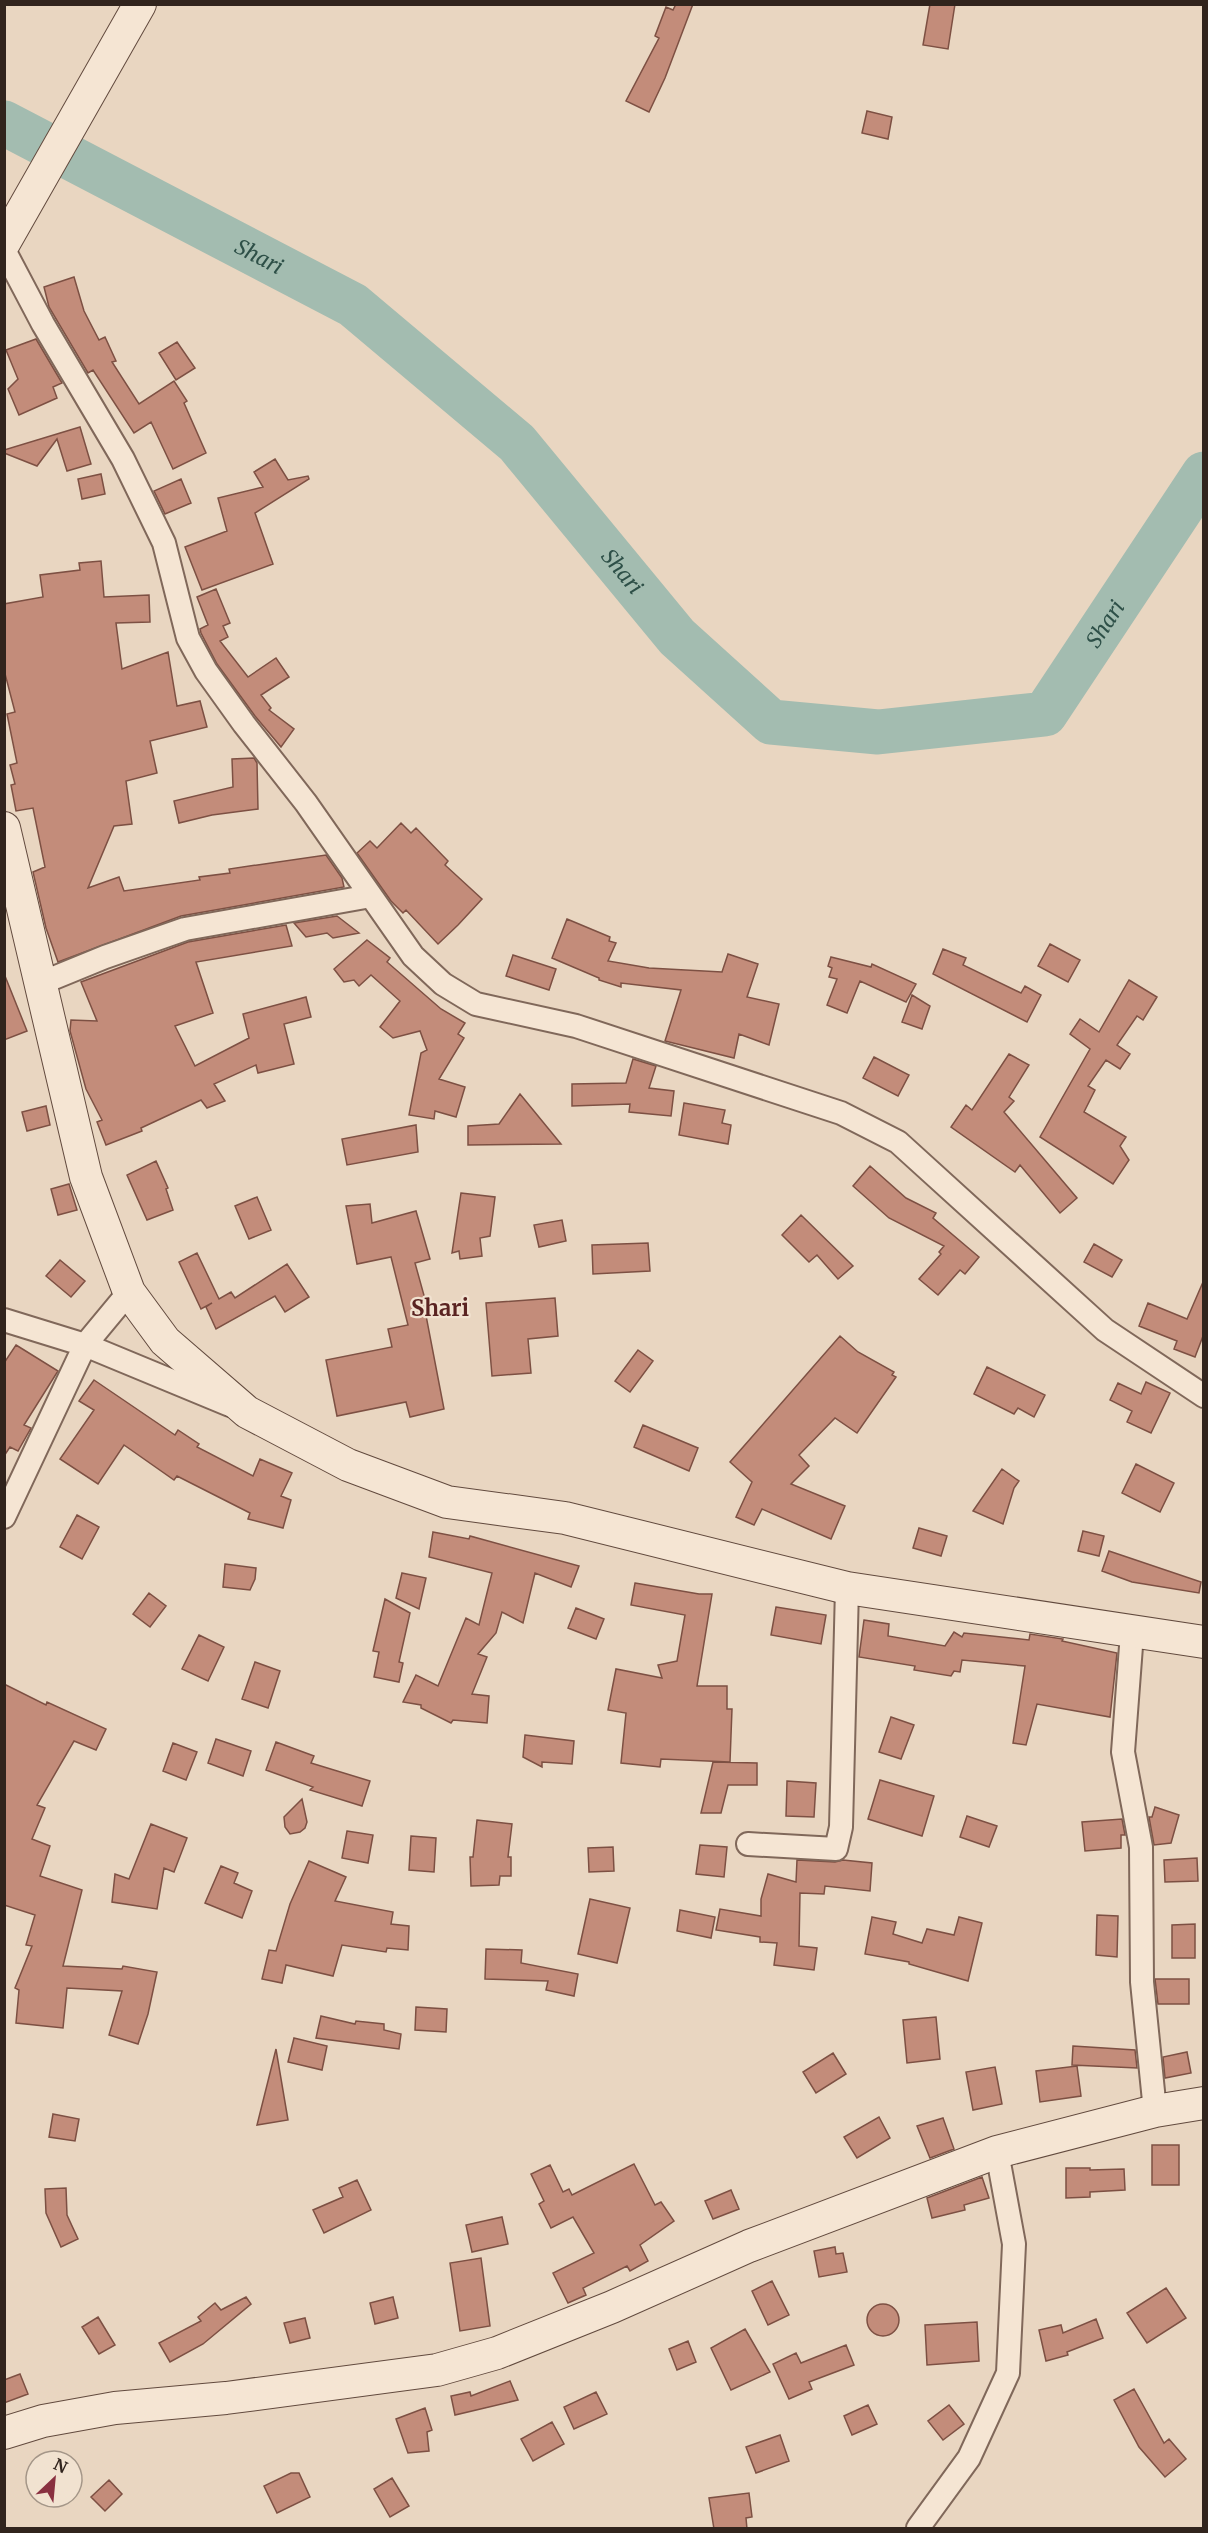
<svg xmlns="http://www.w3.org/2000/svg" width="1208" height="2533" viewBox="0 0 1208 2533" font-family="Merriweather,serif">
	<style>
		.lines { fill: none; stroke-linecap: round; stroke-linejoin: round }
		.river { stroke: #a3bcb0; stroke-width: 45 }
		.building { fill: #c38c7a; stroke: #7d5043; stroke-width: 1.5 }
		.street-casing { stroke: #80685a; stroke-width: 26 }
		.secondary-casing { stroke: #624a3e; stroke-width: 34 }
		.street { stroke: #f5e5d3; stroke-width: 22 }
		.secondary { stroke: #f5e5d3; stroke-width: 32 }
		.labels { text-anchor: middle; dominant-baseline: central; stroke-width: 4.5; stroke-linejoin: round; paint-order: stroke }
		.water-label { font-size: 21px; font-style: italic; fill: #2e5048; stroke: #f1e2d0 }
		.quarter-label { font-size: 22px; font-weight: bold; fill: #5a2321; stroke: #f1e2d0 }
	</style>
	<rect width="100%" height="100%" fill="#e9d6c1"/>
	<g class="lines">
		<path class="river" id="s1" d="M4,123L353,305L517,443L677,637L771,722L878,732L1045,714L1204,474"/>
	</g>
	<path class="building" d="M676,4H693L665,78L649,112L626,101L659,38L655,36L666,7L673,10Z
		M930,4H955L948,49L923,45Z
		M867,111L892,117L888,139L862,133Z
		M74,277L84,311L99,340L105,337L116,361L112,362L139,404L174,381L187,401L184,403L206,453L173,469L151,422L134,433L93,370L88,373L49,307L44,287Z
		M36,339L62,383L53,387L57,398L19,415L8,389L18,379L6,350Z
		M177,342L195,368L176,380L159,353Z
		M80,427L91,464L67,471L57,439L37,466L4,453V450Z
		M275,459L288,480L308,476L309,479L255,513L273,564L202,590L185,547L227,531L218,498L263,487L254,472Z
		M101,474L105,494L82,499L78,479Z
		M181,479L191,503L165,514L154,491Z
		M101,561L104,597L149,595L150,622L116,623L122,669L168,652L177,706L200,701L207,727L150,741L157,773L126,781L132,824L114,826L88,888L119,877L124,891L200,880L199,877L230,873L229,869L326,855L342,878L344,887L181,916L58,962L46,928L33,872L45,867L33,808L16,811L11,785L15,784L10,765L17,763L7,714L15,712L4,670V604L43,597L40,575L80,570L79,563Z
		M216,589L230,623L223,626L228,637L220,641L248,677L276,658L289,677L261,695L271,708L269,710L294,729L281,747L255,716L217,664L201,633L200,629L208,625L197,597Z
		M254,758L257,763L258,809L212,815L179,823L174,801L233,787L232,759Z
		M401,823L411,833L416,828L448,861L445,865L482,899L458,925L438,944L406,910L403,913L391,901L357,853L370,841L377,848Z
		M337,916L359,933L333,938L327,933L306,937L294,923Z
		M567,919L610,937L609,941L616,943L608,961L649,968L722,972L728,954L758,964L747,997L779,1004L769,1045L739,1034L734,1058L665,1041L681,990L621,983V987L599,980V978L552,958Z
		M286,925L292,946L196,962L213,1013L175,1026L195,1066L249,1038L243,1014L306,997L311,1017L284,1024L294,1064L258,1073L256,1065L214,1084L225,1101L207,1108L201,1100L141,1128L142,1131L106,1145L97,1122L102,1120L86,1089L70,1031L71,1020L97,1021L81,982L188,942Z
		M367,940L390,958L387,962L441,1009L465,1023L458,1034L464,1038L439,1079L465,1087L456,1117L435,1111L434,1119L409,1115L421,1053L427,1050L420,1031L393,1038L380,1027L400,1001L371,975L359,986L354,980L344,982L334,969Z
		M1050,944L1080,960L1068,982L1038,966Z
		M943,949L966,958L963,965L1021,993L1025,986L1041,995L1027,1022L933,974Z
		M513,955L556,969L549,990L506,976Z
		M831,957L871,967L872,964L916,984L906,1002L860,981L847,1013L827,1005L837,979L829,977L832,968L828,966Z
		M5,976L27,1031L4,1040V977Z
		M1129,980L1157,997L1143,1020L1137,1016L1117,1045L1130,1054L1120,1069L1106,1060L1088,1086L1095,1090L1084,1112L1126,1137L1120,1146L1129,1160L1113,1184L1040,1137L1090,1049L1070,1034L1080,1019L1099,1032Z
		M912,995L930,1006L922,1029L902,1022Z
		M1009,1054L1029,1065L1009,1097L1014,1101L1004,1112L1077,1198L1060,1213L1020,1165L1015,1172L951,1127L966,1105L972,1110Z
		M874,1057L909,1075L898,1096L863,1078Z
		M633,1059L656,1066L649,1088L674,1091L671,1116L629,1112L630,1104L572,1106V1084L626,1083Z
		M520,1094L561,1144L468,1145V1126L499,1124Z
		M684,1103L725,1110L722,1123L731,1125L728,1144L679,1135Z
		M46,1106L50,1125L27,1131L22,1112Z
		M416,1125L418,1152L347,1165L342,1139Z
		M156,1161L168,1188L166,1189L173,1210L147,1220L127,1175Z
		M870,1166L906,1198L936,1213L933,1218L979,1257L965,1274L960,1270L938,1295L919,1279L941,1254L939,1252L944,1246L889,1218L853,1186Z
		M69,1184L77,1210L58,1215L51,1189Z
		M461,1193L495,1197L490,1236L480,1238L482,1256L460,1259L459,1251L452,1253Z
		M257,1197L271,1230L249,1239L235,1206Z
		M370,1204L372,1223L416,1211L430,1259L415,1263L425,1299L423,1300L444,1409L410,1417L406,1402L337,1416L326,1360L392,1347L388,1329L408,1325L391,1257L357,1264L346,1206Z
		M801,1215L853,1266L838,1279L817,1255L809,1262L782,1235Z
		M562,1220L566,1241L539,1247L534,1225Z
		M648,1243L650,1271L593,1274L592,1245Z
		M1094,1244L1122,1260L1112,1277L1084,1262Z
		M197,1253L219,1299L231,1292L235,1298L287,1264L309,1297L285,1312L275,1296L216,1329L206,1307L212,1303L201,1309L179,1262Z
		M60,1260L85,1281L71,1297L46,1276Z
		M1203,1282V1336L1195,1357L1174,1349L1177,1341L1139,1326L1148,1303L1187,1319Z
		M555,1298L558,1336L528,1339L531,1373L492,1376L486,1303Z
		M840,1336L858,1352L894,1372L892,1375L896,1377L857,1433L835,1418L799,1455L809,1466L791,1484L845,1506L831,1539L762,1509L754,1525L736,1517L752,1482L730,1462Z
		M16,1345L58,1371L24,1425L31,1428L18,1451L10,1447L4,1456V1363Z
		M638,1350L653,1361L630,1392L615,1381Z
		M987,1367L1045,1395L1034,1417L1018,1408L1014,1414L974,1394Z
		M94,1380L175,1435L178,1430L199,1444L197,1447L253,1476L260,1459L292,1473L281,1496L291,1500L283,1528L248,1519L250,1513L177,1476L174,1480L124,1445L98,1484L60,1459L94,1410L79,1401Z
		M1146,1382L1170,1393L1151,1433L1127,1422L1132,1411L1110,1400L1118,1383L1141,1394Z
		M643,1425L698,1448L689,1471L634,1447Z
		M1136,1464L1174,1483L1160,1512L1122,1493Z
		M1002,1469L1019,1481L1014,1488L1003,1524L973,1511Z
		M77,1515L99,1527L82,1559L60,1547Z
		M919,1528L947,1536L941,1556L913,1548Z
		M1083,1531L1104,1536L1099,1556L1078,1551Z
		M433,1532L469,1539L470,1536L579,1566L571,1587L535,1573L523,1623L502,1612L496,1633L478,1654L487,1657L472,1694L489,1696L487,1723L453,1720L451,1723L421,1708V1705L403,1702L416,1675L438,1686L466,1618L479,1625L492,1573L429,1557Z
		M1109,1551L1201,1582L1199,1593L1132,1582L1102,1571Z
		M225,1564L256,1568L255,1579L250,1590L223,1587Z
		M402,1573L426,1578L419,1609L396,1598Z
		M635,1583L699,1594H712L697,1686H727V1709H732L730,1762L661,1759L660,1767L621,1763L626,1713L608,1710L616,1669L662,1678L658,1665L677,1661L685,1615L631,1605Z
		M149,1593L166,1606L150,1627L133,1614Z
		M385,1599L410,1613L399,1662L403,1663L399,1682L374,1677L379,1652L373,1651Z
		M776,1607L826,1615L821,1644L771,1635Z
		M576,1608L604,1619L596,1639L568,1628Z
		M864,1620L889,1624L888,1636L945,1646L954,1632L962,1637L964,1633L1029,1640L1030,1634L1063,1639L1062,1641L1117,1653L1110,1717L1037,1704L1026,1745L1013,1743L1025,1666L962,1660L960,1672L954,1671L951,1676L914,1670L915,1666L859,1657Z
		M199,1635L224,1647L208,1681L182,1669Z
		M255,1662L280,1671L268,1708L242,1699Z
		M4,1684L46,1705L47,1702L106,1729L96,1750L74,1741L37,1805L45,1808L32,1839L50,1846L40,1876L82,1890L63,1966L122,1969L123,1966L157,1972L148,2014L138,2044L109,2035L122,1991L67,1988L63,2028L16,2023L19,1990L15,1988L32,1946L26,1945L35,1915L4,1905Z
		M891,1717L914,1725L901,1759L879,1752Z
		M525,1735L574,1741L572,1764L542,1762V1767L523,1757Z
		M216,1739L251,1751L243,1776L208,1763Z
		M276,1742L314,1756L311,1763L370,1781L362,1806L310,1790L313,1787L266,1770Z
		M173,1743L197,1752L186,1780L163,1771Z
		M713,1762L757,1763V1785H728L721,1813H701Z
		M880,1780L934,1796L922,1836L868,1819Z
		M787,1781L816,1783L814,1817L786,1816Z
		M302,1799L307,1822L305,1828L300,1832L290,1834L285,1827L284,1817Z
		M1155,1807L1179,1815L1171,1843L1154,1845L1149,1817H1152Z
		M967,1816L997,1826L989,1847L960,1837Z
		M1122,1819L1125,1835H1121V1848L1085,1851L1082,1822Z
		M477,1820L512,1824L508,1857H511V1876H500L499,1885L471,1886L470,1857H473Z
		M151,1824L187,1838L174,1872L164,1868L157,1909L112,1902L115,1874L129,1879Z
		M347,1831L373,1835L368,1863L342,1858Z
		M411,1836L436,1838L434,1872L409,1870Z
		M700,1845L727,1847L724,1877L696,1874Z
		M613,1847L614,1871L589,1872L588,1848Z
		M1197,1858L1198,1881L1165,1882L1164,1860Z
		M797,1860L835,1862L843,1860L872,1863L870,1891L825,1886L824,1894L800,1893L799,1946L817,1948L814,1970L774,1965L777,1943L760,1942V1937L716,1930L720,1909L761,1916V1899L768,1874L796,1882Z
		M309,1861L346,1877L335,1901L393,1912L391,1924L409,1926L408,1950L387,1948L386,1952L342,1945L333,1976L286,1965L282,1983L262,1979L269,1950L276,1951L290,1904Z
		M221,1866L238,1873L234,1883L252,1891L242,1918L205,1903Z
		M590,1899L630,1908L617,1963L578,1954Z
		M680,1910L715,1917L711,1938L677,1931Z
		M1097,1915L1118,1916L1117,1957L1096,1955Z
		M872,1917L896,1922L893,1934L922,1943L927,1929L954,1935L959,1917L982,1923L968,1981L909,1964V1962L865,1954Z
		M1195,1924V1958H1172V1925Z
		M486,1949L522,1950L521,1963L578,1974L574,1996L546,1990L548,1981L485,1979Z
		M1155,1979H1189V2004H1158Z
		M416,2007L447,2009L446,2032L415,2030Z
		M321,2016L355,2024L356,2021L384,2024V2030L401,2034L399,2049L316,2038Z
		M936,2017L940,2059L907,2063L903,2020Z
		M294,2038L327,2046L322,2070L288,2062Z
		M1073,2046L1135,2050L1137,2068L1072,2065Z
		M276,2049L288,2120L257,2125Z
		M1187,2052L1191,2073L1165,2078L1163,2057Z
		M833,2053L846,2074L816,2093L803,2072Z
		M1077,2066L1081,2096L1040,2102L1036,2071Z
		M995,2067L1002,2104L973,2110L966,2072Z
		M53,2114L79,2119L75,2141L49,2137Z
		M879,2117L890,2138L857,2158L844,2137Z
		M943,2118L954,2149L930,2158L917,2126Z
		M1152,2145H1179V2185H1152Z
		M634,2164L655,2205L661,2202L674,2221L640,2245L648,2261L630,2271L627,2266L583,2288L586,2295L568,2303L553,2273L594,2253L573,2217L551,2228L539,2204L544,2201L531,2174L550,2165L563,2192L569,2189L572,2195Z
		M1066,2168H1090V2170L1124,2169L1125,2190L1090,2192V2197L1066,2198Z
		M982,2177L989,2198L964,2205L965,2210L932,2218L927,2198Z
		M357,2180L371,2210L324,2233L313,2210L343,2197L339,2188Z
		M66,2188L67,2215L78,2239L61,2247L46,2213L45,2189Z
		M731,2190L739,2209L713,2219L705,2201Z
		M502,2217L508,2244L472,2252L466,2225Z
		M835,2247L836,2254L843,2253L847,2272L819,2277L814,2251Z
		M481,2258L490,2326L460,2331L450,2263Z
		M772,2281L789,2315L768,2325L752,2291Z
		M1166,2288L1186,2318L1147,2343L1127,2313Z
		M246,2297L251,2304L203,2344L170,2362L159,2343L201,2321L198,2317L215,2303L221,2310Z
		M393,2297L398,2318L375,2324L370,2303Z
		M867 2320a16 16 0 1 1 32 0a16 16 0 1 1-32 0Z
		M98,2317L115,2345L99,2354L82,2327Z
		M305,2318L310,2338L290,2343L284,2323Z
		M1096,2319L1103,2338L1067,2352L1068,2355L1046,2361L1039,2330L1061,2325L1063,2333Z
		M977,2322L979,2361L927,2365L925,2325Z
		M745,2329L770,2372L731,2390L711,2348Z
		M688,2341L696,2362L677,2370L669,2349Z
		M846,2345L854,2365L809,2382L812,2389L789,2399L773,2364L796,2353L801,2363Z
		M20,2374L28,2394L4,2403V2380Z
		M510,2381L518,2400L455,2415L451,2396L470,2392L471,2396Z
		M1134,2389L1164,2443L1169,2439L1186,2459L1165,2477L1139,2447L1114,2400Z
		M596,2392L607,2414L574,2429L564,2407Z
		M868,2405L877,2424L852,2435L844,2416Z
		M949,2405L964,2424L943,2440L928,2421Z
		M425,2408L432,2430L427,2432L429,2451L408,2453L396,2419Z
		M552,2422L564,2444L533,2461L521,2439Z
		M780,2435L789,2461L756,2473L746,2447Z
		M291,2473H299L310,2497L277,2513L264,2486Z
		M392,2478L409,2506L390,2517L374,2489Z
		M109,2480L122,2494L105,2511L91,2497Z
		M749,2493L752,2517L746,2518L747,2529H714L709,2498Z"/>
	<g class="lines">
		<defs>
			<path id="street" d="M4,250L43,324L123,459L164,543L188,638L206,671L244,724L306,803L413,956L443,984L476,1004L576,1026L841,1113L898,1142L1105,1330L1204,1396
				M39,984L105,957L185,929L371,896
				M4,1320L85,1345L129,1292
				M4,1517L85,1345L230,1405
				M1132,1633L1123,1752L1141,1847L1142,1982L1155,2111
				M748,1844L836,1849L841,1827L847,1588
				M918,2528L969,2458L1008,2373L1014,2244L997,2152"/>
			<path id="secondary" d="M4,243L140,4
				M4,828L86,1177L129,1292L165,1341L247,1412L348,1465L447,1502L565,1518L847,1588L1204,1642
				M4,2433L43,2421L115,2408L226,2398L437,2370L497,2353L612,2307L749,2246L997,2152L1155,2111L1204,2103"/>
		</defs>
		<use href="#street" class="street-casing"/>
		<use href="#secondary" class="secondary-casing"/>
		<use href="#street" class="street"/>
		<use href="#secondary" class="secondary"/>
	</g>
	<g class="labels">
		<g class="water-label">
			<text stroke="none"><textPath href="#s1" startOffset="288">Shari</textPath></text>
			<text stroke="none"><textPath href="#s1" startOffset="774">Shari</textPath></text>
			<text stroke="none"><textPath href="#s1" startOffset="1370">Shari</textPath></text>
		</g>
		<g class="quarter-label">
			<text x="440" y="1308">Shari</text>
		</g>
	</g>
	<rect width="1208" height="2533" fill="none" stroke="#31241d" stroke-width="12"/>
	<g transform="translate(54 2479) rotate(26)"><circle r="28" fill="#f1e2d0" stroke="#a49688" stroke-width="1.5"/>
	<path d="M0-4.5L10 22L0 15L-10 22Z" fill="#893040"/>
	<text y="-9" font-size="16" font-weight="bold" text-anchor="middle" fill="#31241d">N</text>
	</g>
</svg>
